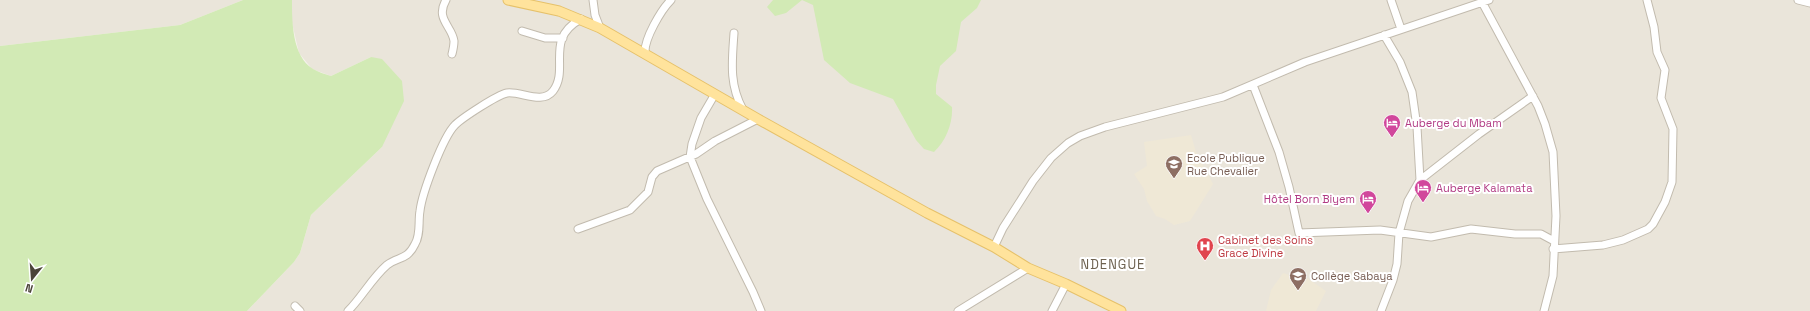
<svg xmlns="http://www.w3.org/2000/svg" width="1810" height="311" viewBox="0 0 1810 311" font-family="'Space Grotesk',sans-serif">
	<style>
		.residential { fill: #eae5da }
		.education { fill: #efe8d6 }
		.green { fill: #d2eab5 }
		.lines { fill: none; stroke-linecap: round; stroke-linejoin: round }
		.minor-casing { stroke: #c2bbae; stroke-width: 9 }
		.major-casing { stroke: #e6c16a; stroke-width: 11 }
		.minor { stroke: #fff; stroke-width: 7 }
		.major { stroke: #ffe39c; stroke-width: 9 }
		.labels { text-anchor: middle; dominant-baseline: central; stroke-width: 4; stroke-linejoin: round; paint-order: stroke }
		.hotel-label { font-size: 11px; fill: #b23c85; stroke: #fff; text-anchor: start }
		.education-label { font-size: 11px; fill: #785e54; stroke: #fff; text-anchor: start }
		.health-label { font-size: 11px; fill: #be3a42; stroke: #fff; text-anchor: start }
		.quarter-label { font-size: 13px; letter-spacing: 1px; fill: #6e6250; stroke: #fff }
	</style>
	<rect width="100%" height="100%" fill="#f6f3ec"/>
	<path class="residential" d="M0,0H243L180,25L0,46Z
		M292,0H1810V311H247L294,262L300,253L311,215L382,147L371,57L331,76L312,69L299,53L292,23Z"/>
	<path class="education" d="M1191,135L1196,152L1213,184L1190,221L1174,225L1165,219L1156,216L1147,201L1144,189L1134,174L1147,166L1144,142Z
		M1295,270L1326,291L1316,311H1266L1271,290L1283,273L1289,275Z"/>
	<path class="green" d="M243,0H292C292,22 292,56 313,69C318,72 325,74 331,76L371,57L382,59L402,81L404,101L382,147L311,215L300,253L294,262L247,311H0V46L180,25Z
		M773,0H981L977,8L961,22L956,51L940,66L936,85V94L952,107C953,123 946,141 934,152L924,149L916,140L893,99L850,83L824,60L813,5L802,0L786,13L775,16L767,7Z"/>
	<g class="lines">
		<defs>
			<path id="minor" d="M446,0C435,19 452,26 454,41C454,45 453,50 452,54
				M593,0L595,15L600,28
				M1391,0L1401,29
				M1798,0L1810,3
				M1482,2L1538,106L1545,124L1553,152L1556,216L1553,276L1544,311
				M522,31L545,38H563
				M734,33C732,62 729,84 743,110
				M645,53C644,39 661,10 671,0
				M1253,85L1279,152L1289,187L1299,233L1380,230L1431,237L1471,229L1515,234H1541L1554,241
				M715,94L701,118L692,144L690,157L707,199L753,292L761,311
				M1420,180L1479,134L1533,96
				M578,229L630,210L648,192L652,177L657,171L696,154L715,141L758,119
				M994,247L1003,228L1033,181L1051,158L1068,143L1080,136L1105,127L1223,97L1305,62L1489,0
				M1553,249L1603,245L1623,240L1648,229L1653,224L1665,202L1672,182L1673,129L1661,98L1665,70L1657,52L1654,27L1647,0
				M295,306L300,311
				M348,311C362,297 372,278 387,265C398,256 407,261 415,244C421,234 418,222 420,211C422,193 443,137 455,125C462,118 497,95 507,93C521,91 542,105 553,91C570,69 544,39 581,19
				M958,311L1028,268
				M1052,311L1066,284
				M1381,311L1393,280L1397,264L1399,233L1408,201L1420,180L1417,127L1412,92L1400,62L1384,35"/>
			<path id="major" d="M508,0L559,11L600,28L758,119L927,213L994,247L1028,268L1066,284L1121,311"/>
		</defs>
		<use href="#minor" class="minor-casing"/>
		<use href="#major" class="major-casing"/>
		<use href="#minor" class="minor"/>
		<use href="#major" class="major"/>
	</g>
	<defs>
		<symbol id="hotel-pin" viewBox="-11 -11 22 30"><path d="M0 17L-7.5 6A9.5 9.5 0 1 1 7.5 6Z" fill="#d1479c" stroke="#fff"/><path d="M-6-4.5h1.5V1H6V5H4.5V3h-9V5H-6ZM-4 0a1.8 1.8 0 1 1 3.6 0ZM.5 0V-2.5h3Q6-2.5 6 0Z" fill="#fff"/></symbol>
		<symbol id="school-pin" viewBox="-11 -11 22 30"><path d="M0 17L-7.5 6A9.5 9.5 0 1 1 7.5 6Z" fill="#8d6e63" stroke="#fff"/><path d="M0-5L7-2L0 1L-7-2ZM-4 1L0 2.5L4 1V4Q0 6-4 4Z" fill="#fff"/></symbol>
		<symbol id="hospital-pin" viewBox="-11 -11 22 30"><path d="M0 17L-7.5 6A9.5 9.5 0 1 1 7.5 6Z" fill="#e0444e" stroke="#fff"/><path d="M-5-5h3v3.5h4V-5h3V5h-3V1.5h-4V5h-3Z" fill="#fff"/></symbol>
		<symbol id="university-pin" viewBox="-11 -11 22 30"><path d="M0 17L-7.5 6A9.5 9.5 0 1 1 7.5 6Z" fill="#8d6e63" stroke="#fff"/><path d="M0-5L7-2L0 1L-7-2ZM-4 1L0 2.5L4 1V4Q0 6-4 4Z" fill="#fff"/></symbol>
	</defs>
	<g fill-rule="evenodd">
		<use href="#hotel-pin" x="1382" y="113" width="20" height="27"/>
		<use href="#school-pin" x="1164" y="154" width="20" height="27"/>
		<use href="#hotel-pin" x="1413" y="178" width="20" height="27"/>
		<use href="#hotel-pin" x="1358" y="189" width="20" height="27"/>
		<use href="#hospital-pin" x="1195" y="236" width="20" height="27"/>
		<use href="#university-pin" x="1288" y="266" width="20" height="27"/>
	</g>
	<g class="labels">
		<g class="hotel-label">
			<text x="1405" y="123">Auberge du Mbam</text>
			<text x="1436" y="188">Auberge Kalamata</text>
			<text x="1355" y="199" text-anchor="end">Hôtel Born Biyem</text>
		</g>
		<g class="education-label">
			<text x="1187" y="158">Ecole Publique<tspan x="1187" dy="13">Rue Chevalier</tspan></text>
			<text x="1311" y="276">Collège Sabaya</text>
		</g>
		<g class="health-label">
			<text x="1218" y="240">Cabinet des Soins<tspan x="1218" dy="13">Grace Divine</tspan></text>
		</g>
		<g class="quarter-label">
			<text x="1113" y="264">NDENGUE</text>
		</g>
	</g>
	<g transform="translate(32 279) rotate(197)" stroke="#ffffff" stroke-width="3" paint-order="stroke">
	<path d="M0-3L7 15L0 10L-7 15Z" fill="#4b4439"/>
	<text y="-6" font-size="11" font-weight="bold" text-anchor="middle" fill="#4b4439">N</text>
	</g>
</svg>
